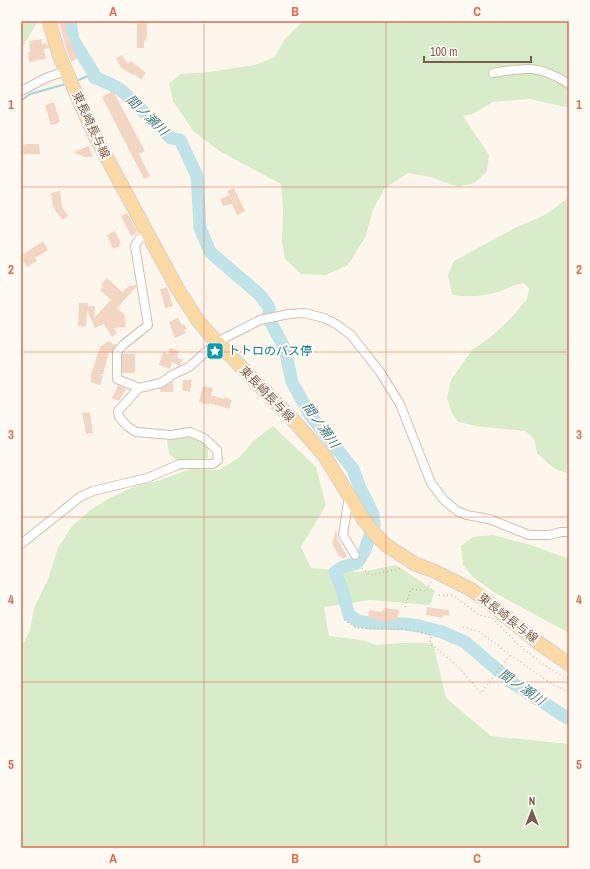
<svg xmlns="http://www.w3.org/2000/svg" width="590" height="869" viewBox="0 0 590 869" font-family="'Archivo Narrow','Noto Sans JP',sans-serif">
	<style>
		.green { fill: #d8ecc9 }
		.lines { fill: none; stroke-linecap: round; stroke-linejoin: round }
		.stream { stroke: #a5d3da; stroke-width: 2 }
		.river { stroke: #bfe3e8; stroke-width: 13 }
		.building { fill: #f3d5c3 }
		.street-casing { stroke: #d1beb0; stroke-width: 10 }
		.primary-casing { stroke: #dad1cd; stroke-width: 15 }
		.path { stroke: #d9b8a5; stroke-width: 1.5; stroke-dasharray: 1 3; stroke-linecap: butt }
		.street { stroke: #fff; stroke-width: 8 }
		.primary { stroke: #fbd9a5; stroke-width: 13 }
		.grid { fill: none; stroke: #dc6d51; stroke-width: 1; stroke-opacity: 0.55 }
		.labels { text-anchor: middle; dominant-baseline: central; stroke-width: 4; stroke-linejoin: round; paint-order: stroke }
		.street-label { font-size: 12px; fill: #7a5c4d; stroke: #fffaf3 }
		.culture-label { font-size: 12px; fill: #0d838f; stroke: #fffaf3; text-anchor: start }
		.water-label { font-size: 13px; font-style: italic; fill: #437c86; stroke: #fffaf3 }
		.neatline { fill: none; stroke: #dc6d51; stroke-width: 1.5 }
		.grid-label { font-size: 13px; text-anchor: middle; font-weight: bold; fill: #dc6d51 }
	</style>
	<rect width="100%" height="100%" fill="#fdf6ec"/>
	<path class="green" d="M21,21H38L21,50Z
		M303,21H569V108L530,99L493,102L472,114L463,116L489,155L487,171L475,183L458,187L431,177L408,173L385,188L373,209L366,236L348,265L326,275L301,274L285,259L282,241L283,209L281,184L221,152L193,131L173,101L169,84L180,74L209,72L255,65L275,57L284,40Z
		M569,197V474L553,468L537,453L534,439L525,431L476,426L458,422L452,413L447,398L451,380L472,350L492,336L512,317L527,299L529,289L524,283C513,285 507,289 497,292C482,297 467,297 452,295L448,275L454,261L515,228L547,214Z
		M273,426L316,467L326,505L301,547L311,568L361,572L396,565L435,591L430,605L370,600L324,607L329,636L362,640L376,645L403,643H433L446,698L491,736L569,744V848H21V642H24L30,630L34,608L48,579L58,548L72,526L89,511L110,498L133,487L160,480L191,469L219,470L240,457L252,442Z
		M191,437L208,446V458L178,461L169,454L167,440Z
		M493,535L531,545L569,559V633L495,593L473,577L463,565L461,546L473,537Z"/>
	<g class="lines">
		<path class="stream" d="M76,81L88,76L94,77
			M21,101L30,94L66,84"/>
		<path class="river" d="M70,21L73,40L93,72L94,77L112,85L121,90L171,138L180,140L197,176L200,228L210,252L260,295L269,307V319L285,349L292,382L310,415L353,469L360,488L373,514L374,525L364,552L357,563L343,567L335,572L341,586L349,615L358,621L370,623L405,624L419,626L442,632L465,642L514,684L569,719"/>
	</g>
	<path class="building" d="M59,21H65L66,28L71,45L78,58L71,62L67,52Z
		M147,22V35L146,41H144V48H137V23Z
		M42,39V44L47,43L49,48L44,49L46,59L29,62L28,52H30L29,41Z
		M122,55L128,64L131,61L146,73L141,80L133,73L135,76L121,68L116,58Z
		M113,91L145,151L139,154L150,176L144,179L102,97Z
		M54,102L60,121L58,122L59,123L51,125L45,105Z
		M26,144H39L40,154H21V146Z
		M89,146L93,157H84L73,152Z
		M234,188L245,211L237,215L232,204L223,206L220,199L229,195L227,191Z
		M60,191L62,207L68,216L63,220L55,210V207L53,208L51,193Z
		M127,213L138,232L131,236L121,216Z
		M115,231L121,243L119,244L120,246L113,249L107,235Z
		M43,241L48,250L35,258L37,261L27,267L22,259L24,258L22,255Z
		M107,278L122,292L129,286L136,285V287L117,308L125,315L126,327L114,328L117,333L112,337L104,324L95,328L87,310L86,327L78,326L79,303H88V306H95L94,318L111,300L100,290L103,287L101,285Z
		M167,287L173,306L165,308L160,289Z
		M178,318L182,325L184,324L187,329L184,330L186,333L175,338L169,322Z
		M108,341L116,345L112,353L109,352L103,374H99L103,376L100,385L90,382L92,378H90L100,347Z
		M170,348L179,351L177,358L183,359L179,366L172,362L170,369L159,365L163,352L168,354Z
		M122,354H135V373H122Z
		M183,380H192L190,392L182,390Z
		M173,381V392H160V389Z
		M118,385L126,389L119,401L112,398Z
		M203,386L213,388L211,395L224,399V397L232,400L229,409L209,403V405L199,402Z
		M90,412L93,433L86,434L82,413Z
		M336,529L338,543L339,542L347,556L343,559L340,556V558L332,543Z
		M427,607L449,610V616L443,615V618L426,615Z
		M385,608L399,610L397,621L389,620L388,622L368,618L369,610L382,612V610H385Z"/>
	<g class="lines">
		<defs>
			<path id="street" d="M493,73C526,67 540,65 569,84
				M21,91L48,77L66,71
				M139,388L117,379V352L123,345L148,325L135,246L139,239L148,234
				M349,496L343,535L355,555
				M21,544L80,497L93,491L147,478L180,464H213L218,460L217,450L204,438L190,432L171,435L136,432L127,426L119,417L118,411L139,388L161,383L172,375L189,367L217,342L260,320L289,314L304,313L324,318L336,324L351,335L380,372L400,404L431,483L444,500L457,511L467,515L489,519L529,535H549L561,532H569"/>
			<path id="primary" d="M49,21L59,55L95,136L177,288L199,322L212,337L295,422L324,455L364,520L374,533L386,545L415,564L434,571L470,589L487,601L536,641L569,664"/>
		</defs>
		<use href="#street" class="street-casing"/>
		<use href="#primary" class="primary-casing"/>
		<path class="path" d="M362,568L370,575L402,568
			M439,595L454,596L479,615L492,618L520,646L548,668L569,679
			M405,607L411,589L427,591L431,581
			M344,620L357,628L409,629L431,635L430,643L455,664L481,693L510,655
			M463,627L480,632L510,655L555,686L569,691"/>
		<use href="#street" class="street"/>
		<use href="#primary" class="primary"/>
	</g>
	<path class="grid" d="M204,21V848M386,21V848M21,187H569M21,352H569M21,517H569M21,682H569"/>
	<defs>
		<symbol id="sight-square" viewBox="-11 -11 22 22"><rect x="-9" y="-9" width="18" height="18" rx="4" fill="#0f9aa8" stroke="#fffaf3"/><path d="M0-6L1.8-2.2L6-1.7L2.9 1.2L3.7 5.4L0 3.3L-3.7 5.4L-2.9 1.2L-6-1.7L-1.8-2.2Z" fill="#fff"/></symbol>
	</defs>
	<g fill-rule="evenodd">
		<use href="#sight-square" x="205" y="341" width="20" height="20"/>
	</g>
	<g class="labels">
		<g class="street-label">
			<text transform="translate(91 125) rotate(65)">東長崎長与線</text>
			<text transform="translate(267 394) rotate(46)">東長崎長与線</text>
			<text transform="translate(508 618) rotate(38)">東長崎長与線</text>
		</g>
		<g class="culture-label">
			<text x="228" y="351">トトロのバス停</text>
		</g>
		<g class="water-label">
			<text transform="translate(147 115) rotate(44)">間ノ瀬川</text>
			<text transform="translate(321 425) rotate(54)">間ノ瀬川</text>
			<text transform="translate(522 687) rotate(35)">間ノ瀬川</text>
		</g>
	</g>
	<rect width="590" height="869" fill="none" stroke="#fffaf3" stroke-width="44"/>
	<g transform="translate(532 811)" stroke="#fffaf3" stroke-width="3" paint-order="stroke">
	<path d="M0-3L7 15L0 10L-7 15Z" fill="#7a5c4d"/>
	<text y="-6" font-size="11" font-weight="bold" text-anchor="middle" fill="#7a5c4d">N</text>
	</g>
	<path d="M424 56v6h107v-6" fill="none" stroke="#7a5c4d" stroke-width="2"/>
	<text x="430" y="56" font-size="12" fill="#7a5c4d" stroke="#fffaf3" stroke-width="3" paint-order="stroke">100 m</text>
	<rect x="22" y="22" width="546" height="825" class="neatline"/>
	<g class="grid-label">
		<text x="113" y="16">A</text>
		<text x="295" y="16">B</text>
		<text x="477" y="16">C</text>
		<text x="11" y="109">1</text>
		<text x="579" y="109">1</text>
		<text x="11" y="274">2</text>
		<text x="579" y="274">2</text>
		<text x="11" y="439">3</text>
		<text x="579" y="439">3</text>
		<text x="11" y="604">4</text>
		<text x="579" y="604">4</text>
		<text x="11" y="769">5</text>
		<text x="579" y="769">5</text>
		<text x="113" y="863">A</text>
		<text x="295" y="863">B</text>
		<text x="477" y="863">C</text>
	</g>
</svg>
